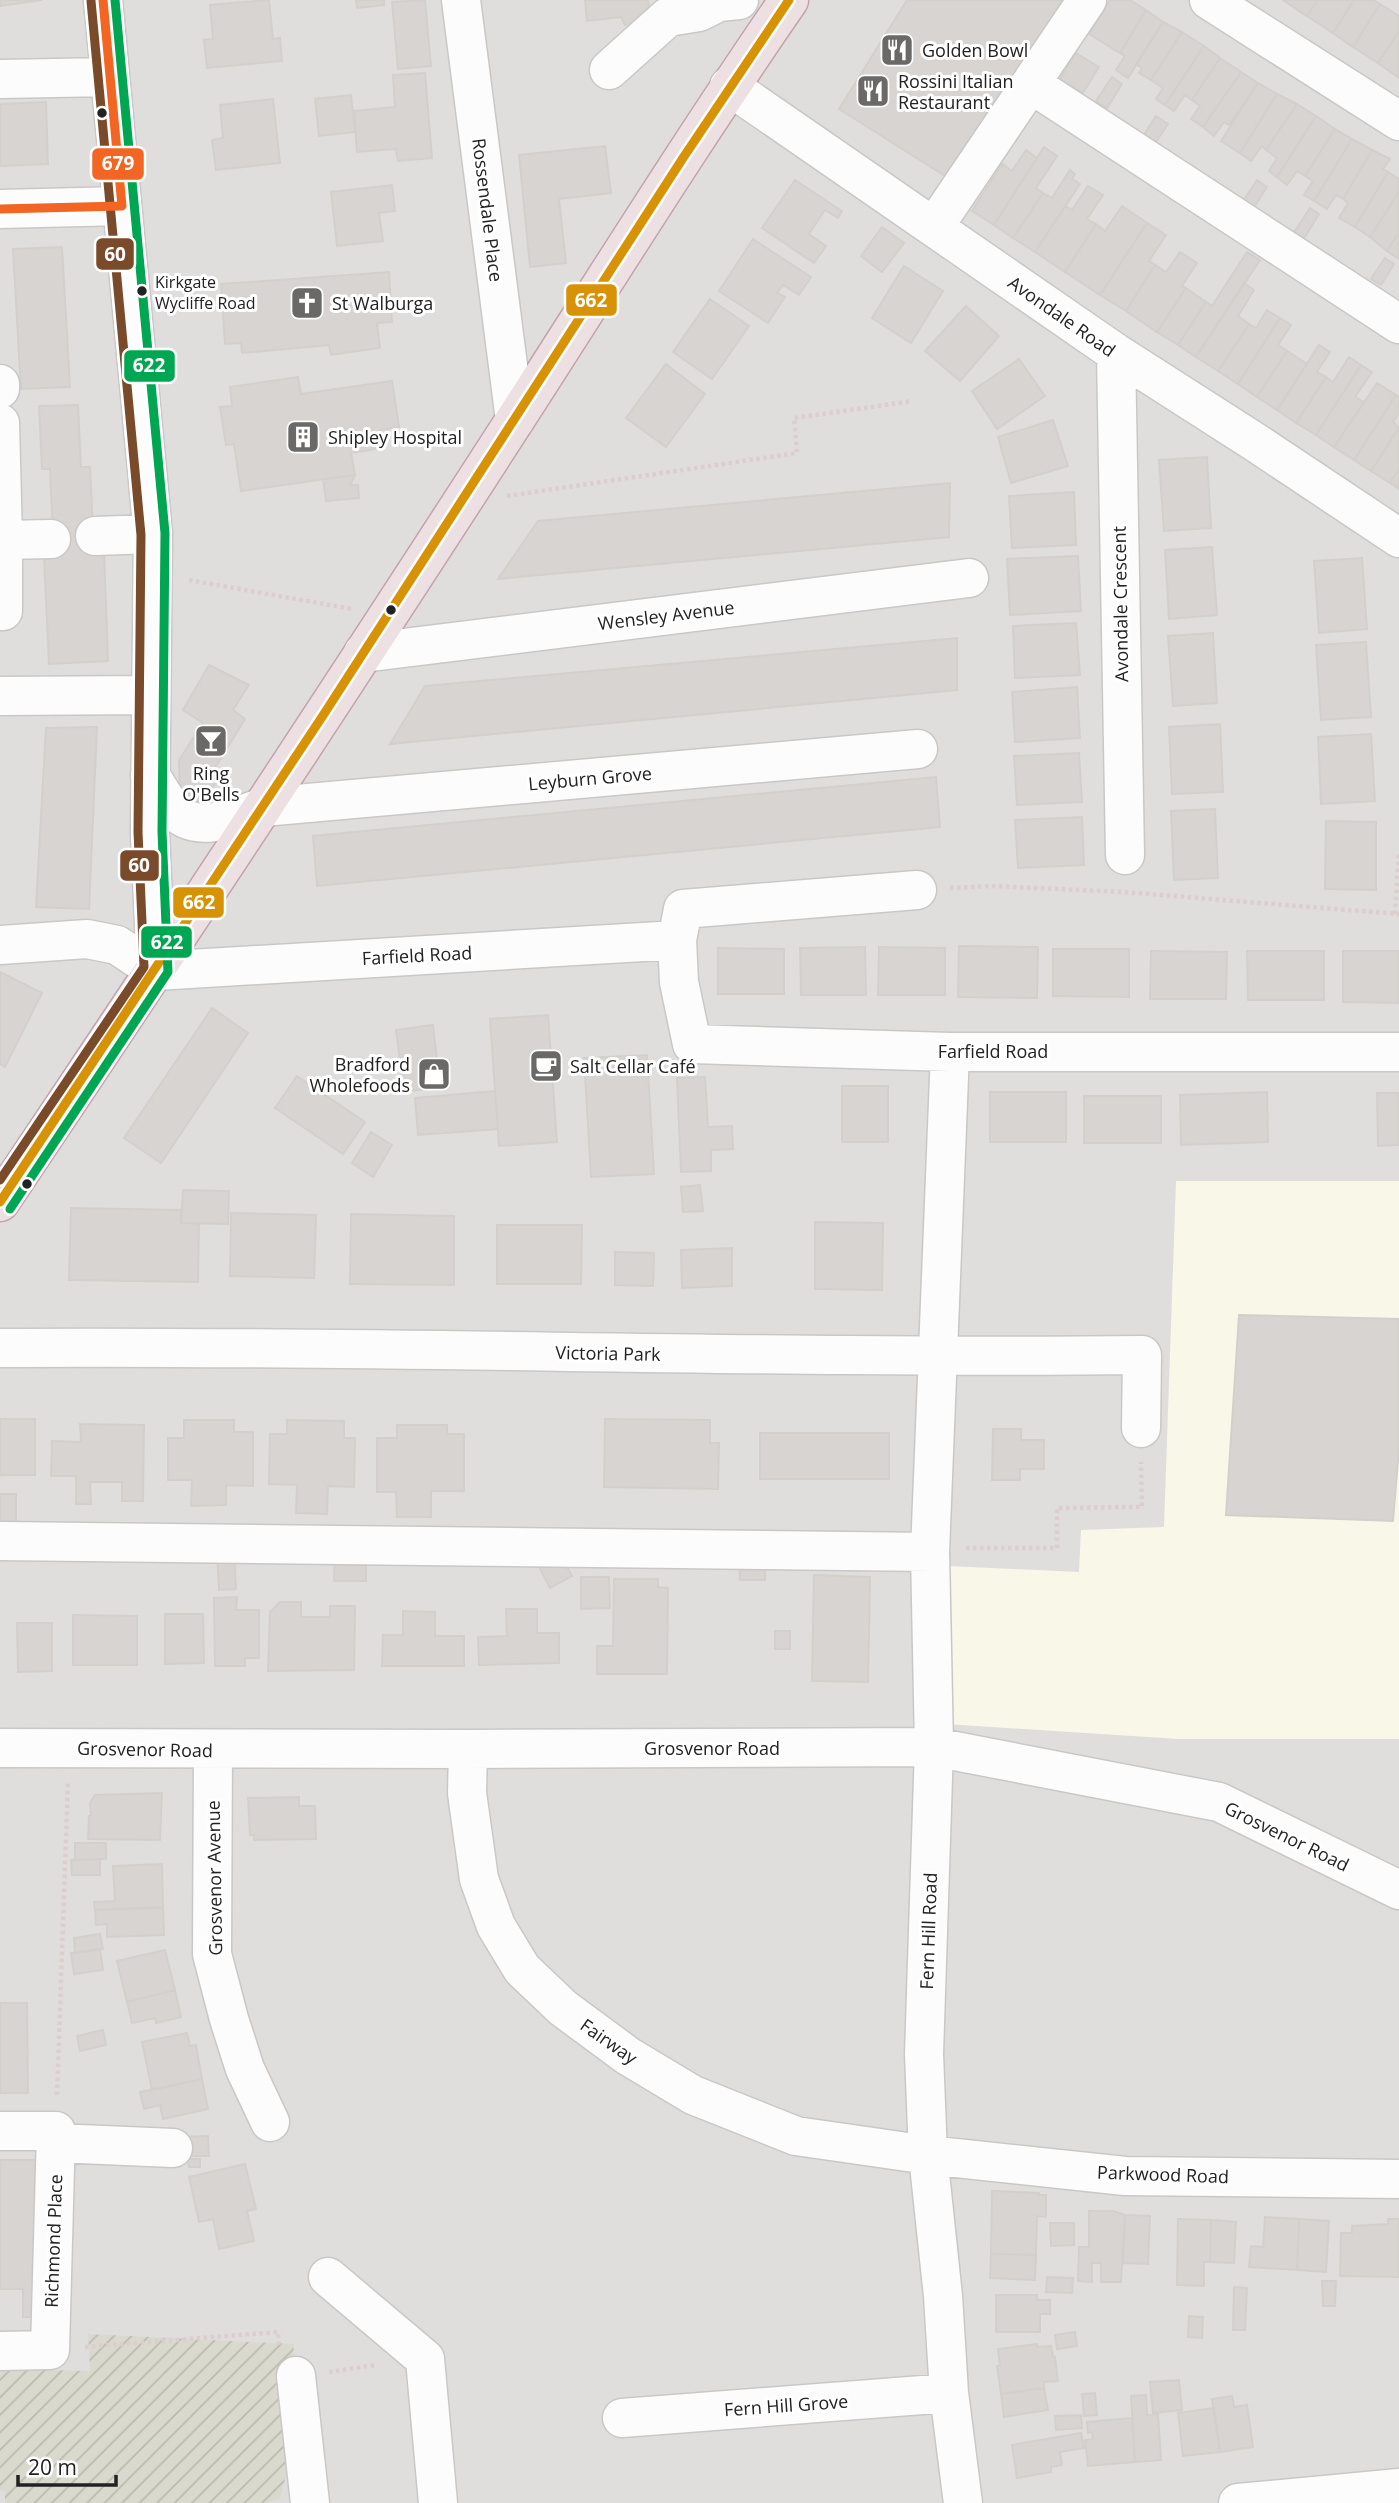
<svg xmlns="http://www.w3.org/2000/svg" width="1399" height="2503" viewBox="0 0 1399 2503" font-family="'Open Sans',sans-serif">
	<style>
		.residential { fill: #dfdedc }
		.education { fill: #f8f7e8 }
		.construction { fill: url(#construction-furrows) }
		.building { fill: #d7d4d2; stroke: #d3d0cc; stroke-width: 2 }
		.lines { fill: none; stroke-linecap: round; stroke-linejoin: round }
		.minor-casing { stroke: #c9c8c7; stroke-width: 41 }
		.highway-casing { stroke: #c5a2ac; stroke-width: 41 }
		.path { stroke: #dccecd; stroke-width: 4.5; stroke-dasharray: 3.5 3.5; stroke-linecap: butt }
		.minor { stroke: #fdfcfc; stroke-width: 38 }
		.highway { stroke: #ece0e2; stroke-width: 38 }
		.bus-1-casing { stroke: #fff; stroke-width: 14 }
		.bus-2-casing { stroke: #fff; stroke-width: 14 }
		.bus-3-casing { stroke: #fff; stroke-width: 14 }
		.bus-4-casing { stroke: #fff; stroke-width: 14 }
		.bus-1 { stroke: #d79205; stroke-width: 9 }
		.bus-2 { stroke: #00a651; stroke-width: 9 }
		.bus-3 { stroke: #7a4b2a; stroke-width: 9 }
		.bus-4 { stroke: #f26522; stroke-width: 9 }
		.bus-dot { fill: #222; stroke: #fff; stroke-width: 2.5 }
		.labels { text-anchor: middle; dominant-baseline: central; stroke-width: 6; stroke-linejoin: round; paint-order: stroke }
		.bus-label { font-size: 16px; fill: #222; stroke: #fff; text-anchor: start }
		.poi-label { font-size: 18px; fill: #222; stroke: #fff; text-anchor: start }
		.street-label { font-size: 18px; fill: #222; stroke: #fff }
		.line-badge { stroke: #fff; stroke-width: 2.5 }
		.badge-label { font-size: 19px; text-anchor: middle; font-weight: bold; fill: #fff }
	</style>
	<defs>
		<pattern id="construction-furrows" width="10" height="10" patternUnits="userSpaceOnUse" patternTransform="scale(1.75)"><rect width="10" height="10" fill="#d9d9cd"/><path d="M-1 1l2-2M0 10L10 0M9 11l2-2" fill="none" stroke="#babab0"/></pattern>
	</defs>
	<rect width="100%" height="100%" fill="#f0eeeb"/>
	<path class="residential" d="M0,0H1399V2503H0Z"/>
	<path class="education" d="M1176,1181H1399V1739H1179L946,1724L948,1566L1079,1572L1081,1530L1164,1527Z"/>
	<path class="construction" d="M88,2334L294,2344L286,2475L280,2499L266,2503H5V2491L0,2490V2369L90,2371Z"/>
	<path class="building" d="M0,0H42L0,6Z
		M269,0L273,39L280,38L282,61L207,68L204,40L213,39L210,5Z
		M356,0H384V5L357,8Z
		M425,0L431,66L398,69L392,2Z
		M585,0H648L651,23L625,25L621,17L587,21Z
		M907,0H1063L950,179L839,109Z
		M1110,0H1130L1146,10L1120,53L1089,34Z
		M1283,0H1318L1307,16Z
		M1318,0H1354L1333,33L1307,16Z
		M1354,0H1374L1380,4L1353,47L1333,33Z
		M1380,4L1399,16V31L1378,63L1353,47Z
		M1146,10L1163,22L1128,78L1116,70L1125,56L1120,53Z
		M1163,22L1182,32L1151,80L1139,73L1142,68L1136,64Z
		M1399,31V78L1378,63Z
		M1182,32L1204,46L1165,105L1156,99L1163,88L1151,80Z
		M1204,46L1220,58L1192,100L1185,95L1174,111L1165,105Z
		M1076,53L1099,67L1083,93L1060,79Z
		M1220,58L1241,72L1203,127L1191,119L1200,106L1192,100Z
		M1241,72L1258,83L1229,125L1224,122L1214,136L1203,127Z
		M425,73L432,158L398,161L396,149L357,152L354,111L395,107L393,75Z
		M1112,77L1122,84L1107,108L1096,101Z
		M1258,83L1277,94L1240,153L1221,141Z
		M1277,94L1297,104L1266,150L1262,146L1251,161L1240,153Z
		M351,95L355,132L319,136L315,99Z
		M273,99L280,163L216,170L212,140L223,138L220,105Z
		M46,102L48,164L0,166V104Z
		M1297,104L1316,116L1277,177L1269,171L1277,158L1266,150Z
		M1156,116L1168,124L1154,145L1142,138Z
		M1316,116L1335,129L1305,176L1297,171L1287,185L1277,177Z
		M1335,129L1352,139L1314,201L1304,195L1313,181L1305,176Z
		M1352,139L1372,150L1343,199L1336,195L1327,209L1314,201Z
		M605,146L611,193L559,199L566,263L530,267L519,155Z
		M1044,147L1057,156L1036,188L1043,193L1013,238L994,225Z
		M1026,150L1037,158L994,225L972,211L1002,164L1012,171Z
		M1372,150L1390,159L1383,169L1388,172L1355,227L1339,218L1348,203L1343,199Z
		M1070,170L1075,174L1072,179L1080,184L1035,252L1013,238L1043,193L1052,198Z
		M1388,172L1399,179V192L1370,237L1355,227Z
		M795,180L842,211L838,218L825,210L809,234L826,246L814,263L762,228Z
		M1257,180L1267,187L1253,209L1242,203Z
		M392,185L395,211L379,213L383,241L337,246L331,192Z
		M1088,186L1103,195L1087,219L1096,224L1065,272L1035,252L1065,206L1072,210Z
		M1399,192V233L1387,251L1370,237Z
		M1122,206L1147,223L1100,295L1065,272L1096,224L1105,231Z
		M1310,208L1319,214L1303,240L1293,234Z
		M1147,223L1166,235L1149,261L1155,265L1126,311L1100,295Z
		M882,227L904,243L882,272L861,256Z
		M1399,233V259L1387,251Z
		M753,239L811,277L799,295L783,285L777,293L785,297L768,323L719,291Z
		M62,247L70,387L21,389L13,249Z
		M1180,252L1197,263L1182,286L1186,288L1157,332L1126,311L1155,265L1166,272Z
		M1247,252L1260,260L1196,357L1178,345L1206,302L1212,306Z
		M1385,258L1394,264L1381,285L1371,279Z
		M904,266L943,291L911,343L872,318Z
		M389,272L392,322L377,323L380,348L331,355L329,345L242,353L241,343L225,344L221,284Z
		M1244,283L1254,290L1238,316L1249,324L1218,371L1196,357Z
		M1186,288L1206,302L1178,345L1157,332Z
		M710,299L749,326L712,379L673,352Z
		M966,306L999,336L960,381L925,351Z
		M1267,310L1280,318L1238,384L1218,371L1249,324L1256,328Z
		M1280,318L1291,325L1278,345L1287,351L1257,397L1238,384Z
		M1319,345L1330,352L1317,372L1326,377L1296,423L1277,410Z
		M1287,351L1307,364L1277,410L1257,397Z
		M1349,357L1361,365L1316,435L1296,423L1326,377L1333,382Z
		M1019,359L1045,396L997,429L972,391Z
		M666,364L705,394L666,447L626,418Z
		M1361,365L1372,372L1355,397L1364,402L1334,447L1316,435Z
		M298,377L301,394L392,381L399,427L380,430L382,448L351,453L355,475L241,491L234,444L226,445L220,407L232,406L230,387Z
		M1377,383L1396,395L1354,460L1334,447Z
		M1396,395L1399,397V413L1393,422L1399,428L1371,471L1354,460Z
		M78,405L81,467H90L94,551H104L108,661L49,664L44,557L54,556L50,469H42L39,406Z
		M1053,420L1068,466L1011,483L998,437Z
		M1399,428V469L1390,483L1371,471Z
		M1207,457L1211,528L1164,531L1159,460Z
		M1399,469V489L1390,483Z
		M355,475L350,485H358L359,498L326,501L323,479Z
		M950,483L949,537L498,579L538,521Z
		M1074,492L1076,545L1012,548L1009,496Z
		M1212,547L1217,615L1169,619L1165,550Z
		M1078,556L1081,611L1010,615L1007,559Z
		M1362,558L1367,629L1319,633L1314,561Z
		M1076,623L1080,675L1015,678L1013,626Z
		M1213,633L1217,703L1173,706L1168,636Z
		M957,638V690L390,744L425,686Z
		M1366,642L1371,717L1321,720L1316,645Z
		M209,665L249,685L233,710L245,719L210,776L217,781L201,803L180,788L179,760L203,723L183,710Z
		M1077,687L1080,738L1015,742L1012,692Z
		M1220,724L1223,792L1172,794L1169,727Z
		M97,727L89,909L36,907L46,728Z
		M1371,734L1375,801L1321,804L1318,737Z
		M1079,753L1082,802L1017,805L1014,756Z
		M936,777L940,827L317,886L313,836Z
		M1215,809L1218,878L1174,880L1171,811Z
		M1082,817L1084,865L1018,868L1015,820Z
		M1326,821L1376,822V890L1325,889Z
		M959,946L1038,947L1037,998L958,997Z
		M865,947L866,995H801L800,948Z
		M879,947L945,948V995H878Z
		M718,948L784,949V994H718Z
		M1053,949H1129V997L1053,996Z
		M1151,951L1227,952L1226,999H1150Z
		M1247,951H1324V1000H1248Z
		M1343,951H1399V1003L1343,1002Z
		M0,972L42,993L5,1067L0,1064Z
		M212,1008L248,1033L161,1163L124,1138Z
		M548,1015L557,1142L499,1146L490,1019Z
		M433,1025L440,1087L404,1092L396,1030Z
		M647,1055L654,1174L591,1177L584,1058Z
		M297,1076L365,1122L343,1154L275,1108Z
		M705,1077L708,1127L732,1126L733,1149L711,1150V1171L681,1172L677,1078Z
		M842,1086H888V1142H842Z
		M495,1091L498,1129L418,1135L415,1098Z
		M990,1092H1066V1142H990Z
		M1267,1092L1268,1142L1181,1145L1180,1095Z
		M1377,1093H1399V1145L1378,1146Z
		M1084,1096H1161V1143H1084Z
		M371,1132L392,1145L373,1177L352,1163Z
		M700,1185L703,1211L683,1212L681,1187Z
		M183,1190L229,1191L228,1224L181,1223Z
		M71,1208L181,1210V1223L199,1224L198,1282L69,1280Z
		M231,1213L316,1215L314,1278L230,1276Z
		M351,1214L454,1216V1285L350,1284Z
		M815,1222L883,1223L882,1290L815,1289Z
		M497,1225H582L581,1284H497Z
		M732,1248V1286L682,1288L681,1250Z
		M615,1252L654,1253L653,1286L615,1285Z
		M1239,1315L1399,1319V1448L1393,1521L1226,1515Z
		M0,1419H35V1475H0Z
		M605,1419L710,1420V1443H719L718,1489L604,1487Z
		M184,1420H234V1432H253V1486L226,1485V1505L191,1506L192,1480H168V1438H184Z
		M287,1420L344,1421V1438H355L354,1487L328,1486L327,1514L296,1513L297,1485L269,1484L270,1434H287Z
		M80,1424L144,1425L143,1501H122V1482H90L91,1504H76V1476H51L52,1441L81,1442Z
		M397,1425H447V1434H464V1491H431V1517H397L396,1492H377V1438H397Z
		M993,1429H1021V1440H1044V1469H1020V1480H992Z
		M760,1433H889V1479H760Z
		M0,1494H16V1523H0Z
		M217,1553H234L236,1589L219,1590Z
		M335,1553H366V1581H334Z
		M560,1553L572,1576L550,1588L538,1565Z
		M739,1556H765V1580H740Z
		M814,1575L870,1577L868,1682L812,1681Z
		M581,1577H609L610,1608L581,1609Z
		M614,1579H658V1587L668,1588L667,1674H597V1646H613Z
		M237,1597L236,1610H259V1658H245V1666H215L214,1598Z
		M280,1602H301V1617H330V1606H355L354,1670L268,1671L270,1612Z
		M506,1609H537V1633H559V1663L479,1665L478,1637L507,1636Z
		M403,1611L435,1612V1636H464V1666H382L383,1635H403Z
		M165,1614H203L204,1663L165,1664Z
		M73,1615L137,1616V1665H73Z
		M17,1623H52V1671L18,1672Z
		M775,1631H790V1649H775Z
		M162,1793L160,1840L88,1839L89,1816H91L90,1803L95,1795Z
		M299,1797V1806H315L316,1839L254,1840V1835H250L248,1798Z
		M75,1843H106V1859L75,1860Z
		M100,1859V1875H72L71,1860Z
		M162,1864L163,1908L95,1910L94,1902L115,1901L113,1866Z
		M163,1907L164,1935L107,1937V1924L96,1925L95,1910Z
		M100,1934L103,1949L75,1953L74,1938Z
		M100,1949L103,1970L74,1974L71,1953Z
		M165,1950L175,1990L127,2002L117,1961Z
		M175,1990L181,2017L156,2023L155,2018L132,2023L127,2002Z
		M0,2003H27L28,2093H0Z
		M103,2030L106,2045L80,2051L77,2036Z
		M187,2033L190,2046L196,2045L202,2079L152,2090L142,2042Z
		M202,2079L208,2109L163,2119L160,2105L144,2109L140,2092Z
		M208,2136L209,2156H178V2137Z
		M188,2159H200V2167H189Z
		M0,2160H47L46,2317H23V2289H0Z
		M245,2164L256,2209L247,2211L254,2241L219,2249L213,2219L199,2222L189,2177Z
		M992,2191L1039,2193V2195H1046V2217L1037,2216L1036,2255L991,2254Z
		M1089,2211H1113L1125,2215L1121,2282H1101V2263H1092V2282L1078,2281L1079,2247H1089Z
		M1125,2215L1150,2216L1148,2264L1123,2263Z
		M1265,2217L1299,2219L1297,2270L1249,2267L1251,2246L1263,2247Z
		M1178,2219L1211,2220L1210,2262H1204V2286L1177,2285Z
		M1299,2219L1329,2221L1326,2272L1297,2270Z
		M1388,2219H1399V2277L1340,2276L1341,2233H1352V2226L1388,2224Z
		M1211,2220L1236,2222L1234,2263L1210,2262Z
		M1050,2223H1074V2245L1051,2246Z
		M991,2254L1036,2255L1035,2280L990,2278Z
		M1047,2277L1073,2278L1072,2293L1046,2292Z
		M1322,2281H1336L1335,2306H1323Z
		M1234,2287L1247,2288L1245,2330H1233Z
		M996,2295H1037V2300H1050V2314H1040V2332H996Z
		M1189,2316L1203,2317L1202,2338L1188,2337Z
		M1075,2332L1077,2346L1057,2349L1055,2335Z
		M1037,2344V2347L1051,2346L1053,2357H1055L1058,2381L1044,2382V2388L1001,2394L997,2366H1000L998,2349Z
		M1179,2380L1182,2410L1153,2413L1150,2382Z
		M1044,2388L1048,2410L1004,2417L1001,2394Z
		M1095,2393L1097,2415L1084,2416L1082,2394Z
		M1146,2395L1147,2415L1158,2414L1161,2460L1135,2462L1131,2396Z
		M1232,2396L1234,2407L1247,2405L1253,2447L1220,2452L1212,2399Z
		M1214,2408L1220,2452L1183,2456L1178,2413Z
		M1081,2415L1082,2428L1056,2430L1055,2416Z
		M1132,2418L1135,2462L1088,2466L1085,2440L1093,2439L1092,2432L1088,2433L1087,2422Z
		M1081,2433L1084,2448L1060,2452L1062,2465L1051,2467V2472L1017,2478L1012,2445Z"/>
	<g class="lines">
		<defs>
			<path id="minor" d="M103,0L153,534L150,832L156,971
				M461,0L515,420
				M1209,0L1399,121
				M609,70L668,17L699,12L719,2L739,0
				M0,79L110,77
				M1031,84L1399,324
				M729,86L1116,353L1258,444L1399,538
				M0,209L122,206
				M934,227L1087,0
				M1116,353L1125,855
				M0,384V389
				M0,423L3,540
				M95,536L153,534
				M3,611V540L51,539
				M363,653L969,578
				M0,696L150,695
				M150,775C157,785 163,797 171,807C195,837 234,817 263,807L918,749
				M677,940L679,982L692,1044L950,1052H1399
				M0,945L87,939L117,945L156,971
				M156,971L677,940L683,909L917,890
				M950,1052L930,1552L934,1747L924,2054L928,2155L943,2296L949,2393L963,2503
				M0,1348C381,1345 761,1359 1142,1355L1141,1428
				M0,1541L930,1552
				M0,1748L468,1749L934,1747L1219,1802L1399,1890
				M468,1749L467,1793L479,1879L496,1926L522,1969L563,2008L628,2056L693,2095L796,2136L928,2155L1125,2176L1399,2179
				M213,1750L212,1954L229,2019L245,2069L270,2122
				M0,2131H56L50,2350L0,2351
				M56,2143L173,2148
				M328,2277L425,2359L438,2503
				M296,2376L310,2503
				M622,2418L949,2393
				M1238,2503L1399,2488"/>
			<path id="highway" d="M0,1202C173,944 344,685 513,423C604,282 693,139 789,0"/>
		</defs>
		<use href="#minor" class="minor-casing"/>
		<use href="#highway" class="highway-casing"/>
		<path class="path" d="M507,496L797,453L794,418L912,401
			M189,580L352,609
			M950,888L993,886L1123,892L1399,914
			M1395,914L1399,852
			M966,1548H1057V1508L1142,1507L1141,1462
			M57,2095L68,1782
			M85,2347L278,2332L279,2347
			M329,2372L376,2365"/>
		<use href="#minor" class="minor"/>
		<use href="#highway" class="highway"/>
		<defs>
			<path id="bus-1" d="M0,1202L322,717L683,158L789,0"/>
			<path id="bus-2" d="M10,1209L168,972L162,832L165,533L115,0"/>
			<path id="bus-3" d="M0,1180L144,967L138,832L141,535L91,1"/>
			<path id="bus-4" d="M0,209L122,206L103,0"/>
		</defs>
		<use href="#bus-1" class="bus-1-casing"/>
		<use href="#bus-2" class="bus-2-casing"/>
		<use href="#bus-3" class="bus-3-casing"/>
		<use href="#bus-4" class="bus-4-casing"/>
		<use href="#bus-1" class="bus-1"/>
		<use href="#bus-2" class="bus-2"/>
		<use href="#bus-3" class="bus-3"/>
		<use href="#bus-4" class="bus-4"/>
	</g>
	<defs>
		<symbol id="restaurant-square" viewBox="-11 -11 22 22"><rect x="-9" y="-9" width="18" height="18" rx="4" fill="#6a6968" stroke="#fff"/><path d="M-5-6h1v4h1v-4h1v4h1v-4h1v5L-1.5 .5V6h-2V.5L-5-1ZM5-6V6H3V1.5H1.5Q1.5-4 5-6Z" fill="#fff"/></symbol>
		<symbol id="church-square" viewBox="-11 -11 22 22"><rect x="-9" y="-9" width="18" height="18" rx="4" fill="#6a6968" stroke="#fff"/><path d="M-1.2-6h2.4v3.5h3.3v2.4h-3.3V6h-2.4V-.1h-3.3v-2.4h3.3Z" fill="#fff"/></symbol>
		<symbol id="building-square" viewBox="-11 -11 22 22"><rect x="-9" y="-9" width="18" height="18" rx="4" fill="#6a6968" stroke="#fff"/><path d="M-4-6H4V6H1V3H-1V6H-4ZM-2.5-4.3h1.7v1.8h-1.7ZM.8-4.3h1.7v1.8H.8ZM-2.5-1h1.7V.8h-1.7ZM.8-1h1.7V.8H.8Z" fill="#fff"/></symbol>
		<symbol id="bar-square" viewBox="-11 -11 22 22"><rect x="-9" y="-9" width="18" height="18" rx="4" fill="#6a6968" stroke="#fff"/><path d="M-6-5H6L.8 .8V4.5H3.5V6h-7V4.5H-.8V.8Z" fill="#fff"/></symbol>
		<symbol id="cafe-square" viewBox="-11 -11 22 22"><rect x="-9" y="-9" width="18" height="18" rx="4" fill="#6a6968" stroke="#fff"/><path d="M-5.5-4.5H6V0H3Q3 3.5 0 3.5H-2.5Q-5.5 3.5-5.5 0ZM3-3.2v2h1.7v-2ZM-6 4.5H4V6H-6Z" fill="#fff"/></symbol>
		<symbol id="shop-square" viewBox="-11 -11 22 22"><rect x="-9" y="-9" width="18" height="18" rx="4" fill="#6a6968" stroke="#fff"/><path d="M-5-2.5h2.3a2.7 3.5 0 0 1 5.4 0H5L5.5 6h-11ZM-1.5-2.5h3a1.5 2.3 0 0 0-3 0Z" fill="#fff"/></symbol>
	</defs>
	<g fill-rule="evenodd">
		<use href="#restaurant-square" x="878" y="31" width="38" height="38"/>
		<use href="#restaurant-square" x="854" y="72" width="38" height="38"/>
		<use href="#church-square" x="288" y="284" width="38" height="38"/>
		<use href="#building-square" x="284" y="418" width="38" height="38"/>
		<use href="#bar-square" x="192" y="722" width="38" height="38"/>
		<use href="#cafe-square" x="527" y="1047" width="38" height="38"/>
		<use href="#shop-square" x="415" y="1055" width="38" height="38"/>
	</g>
	<g class="bus-dot">
		<circle cx="102" cy="113" r="6"/>
		<circle cx="142" cy="291" r="6"/>
		<circle cx="391" cy="610" r="6"/>
		<circle cx="27" cy="1184" r="6"/>
	</g>
	<g class="labels">
		<g class="bus-label">
			<text x="155" y="282">Kirkgate<tspan x="155" dy="21">Wycliffe Road</tspan></text>
		</g>
		<g class="poi-label">
			<text x="922" y="50">Golden Bowl</text>
			<text x="898" y="81">Rossini Italian<tspan x="898" dy="21">Restaurant</tspan></text>
			<text x="332" y="303">St Walburga</text>
			<text x="328" y="437">Shipley Hospital</text>
			<text x="211" y="773" text-anchor="middle">Ring<tspan x="211" dy="21">O'Bells</tspan></text>
			<text x="410" y="1064" text-anchor="end">Bradford<tspan x="410" dy="21">Wholefoods</tspan></text>
			<text x="570" y="1066">Salt Cellar Café</text>
		</g>
		<g class="street-label">
			<text transform="translate(488 210) rotate(83)">Rossendale Place</text>
			<text transform="translate(1062 316) rotate(35)">Avondale Road</text>
			<text transform="translate(1120 604) rotate(-91)">Avondale Crescent</text>
			<text transform="translate(666 615) rotate(-7)">Wensley Avenue</text>
			<text transform="translate(590 778) rotate(-5)">Leyburn Grove</text>
			<text transform="translate(417 955) rotate(-3)">Farfield Road</text>
			<text x="993" y="1051">Farfield Road</text>
			<text transform="translate(608 1353) rotate(1)">Victoria Park</text>
			<text x="712" y="1748">Grosvenor Road</text>
			<text transform="translate(145 1749) rotate(1)">Grosvenor Road</text>
			<text transform="translate(1287 1836) rotate(26)">Grosvenor Road</text>
			<text transform="translate(214 1878) rotate(-91)">Grosvenor Avenue</text>
			<text transform="translate(928 1931) rotate(-88)">Fern Hill Road</text>
			<text transform="translate(609 2041) rotate(35)">Fairway</text>
			<text transform="translate(1163 2174) rotate(2)">Parkwood Road</text>
			<text transform="translate(53 2241) rotate(-88)">Richmond Place</text>
			<text transform="translate(786 2405) rotate(-4)">Fern Hill Grove</text>
		</g>
	</g>
	<g class="line-badge">
		<rect x="91" y="147" width="54" height="34" rx="7" fill="#f26522"/>
		<rect x="95" y="237" width="40" height="34" rx="7" fill="#7a4b2a"/>
		<rect x="565" y="283" width="53" height="34" rx="7" fill="#d79205"/>
		<rect x="123" y="349" width="53" height="34" rx="7" fill="#00a651"/>
		<rect x="119" y="849" width="41" height="33" rx="7" fill="#7a4b2a"/>
		<rect x="172" y="886" width="53" height="33" rx="7" fill="#d79205"/>
		<rect x="140" y="925" width="53" height="34" rx="7" fill="#00a651"/>
	</g>
	<g class="badge-label">
		<text x="118" y="170">679</text>
		<text x="115" y="261">60</text>
		<text x="591" y="307">662</text>
		<text x="149" y="372">622</text>
		<text x="139" y="872">60</text>
		<text x="199" y="909">662</text>
		<text x="167" y="949">622</text>
	</g>
	<path d="M18 2475v10h98v-10" fill="none" stroke="#222222" stroke-width="3.5"/>
	<text x="28" y="2475" font-size="21" fill="#222222" stroke="#ffffff" stroke-width="5" paint-order="stroke">20 m</text>
</svg>
